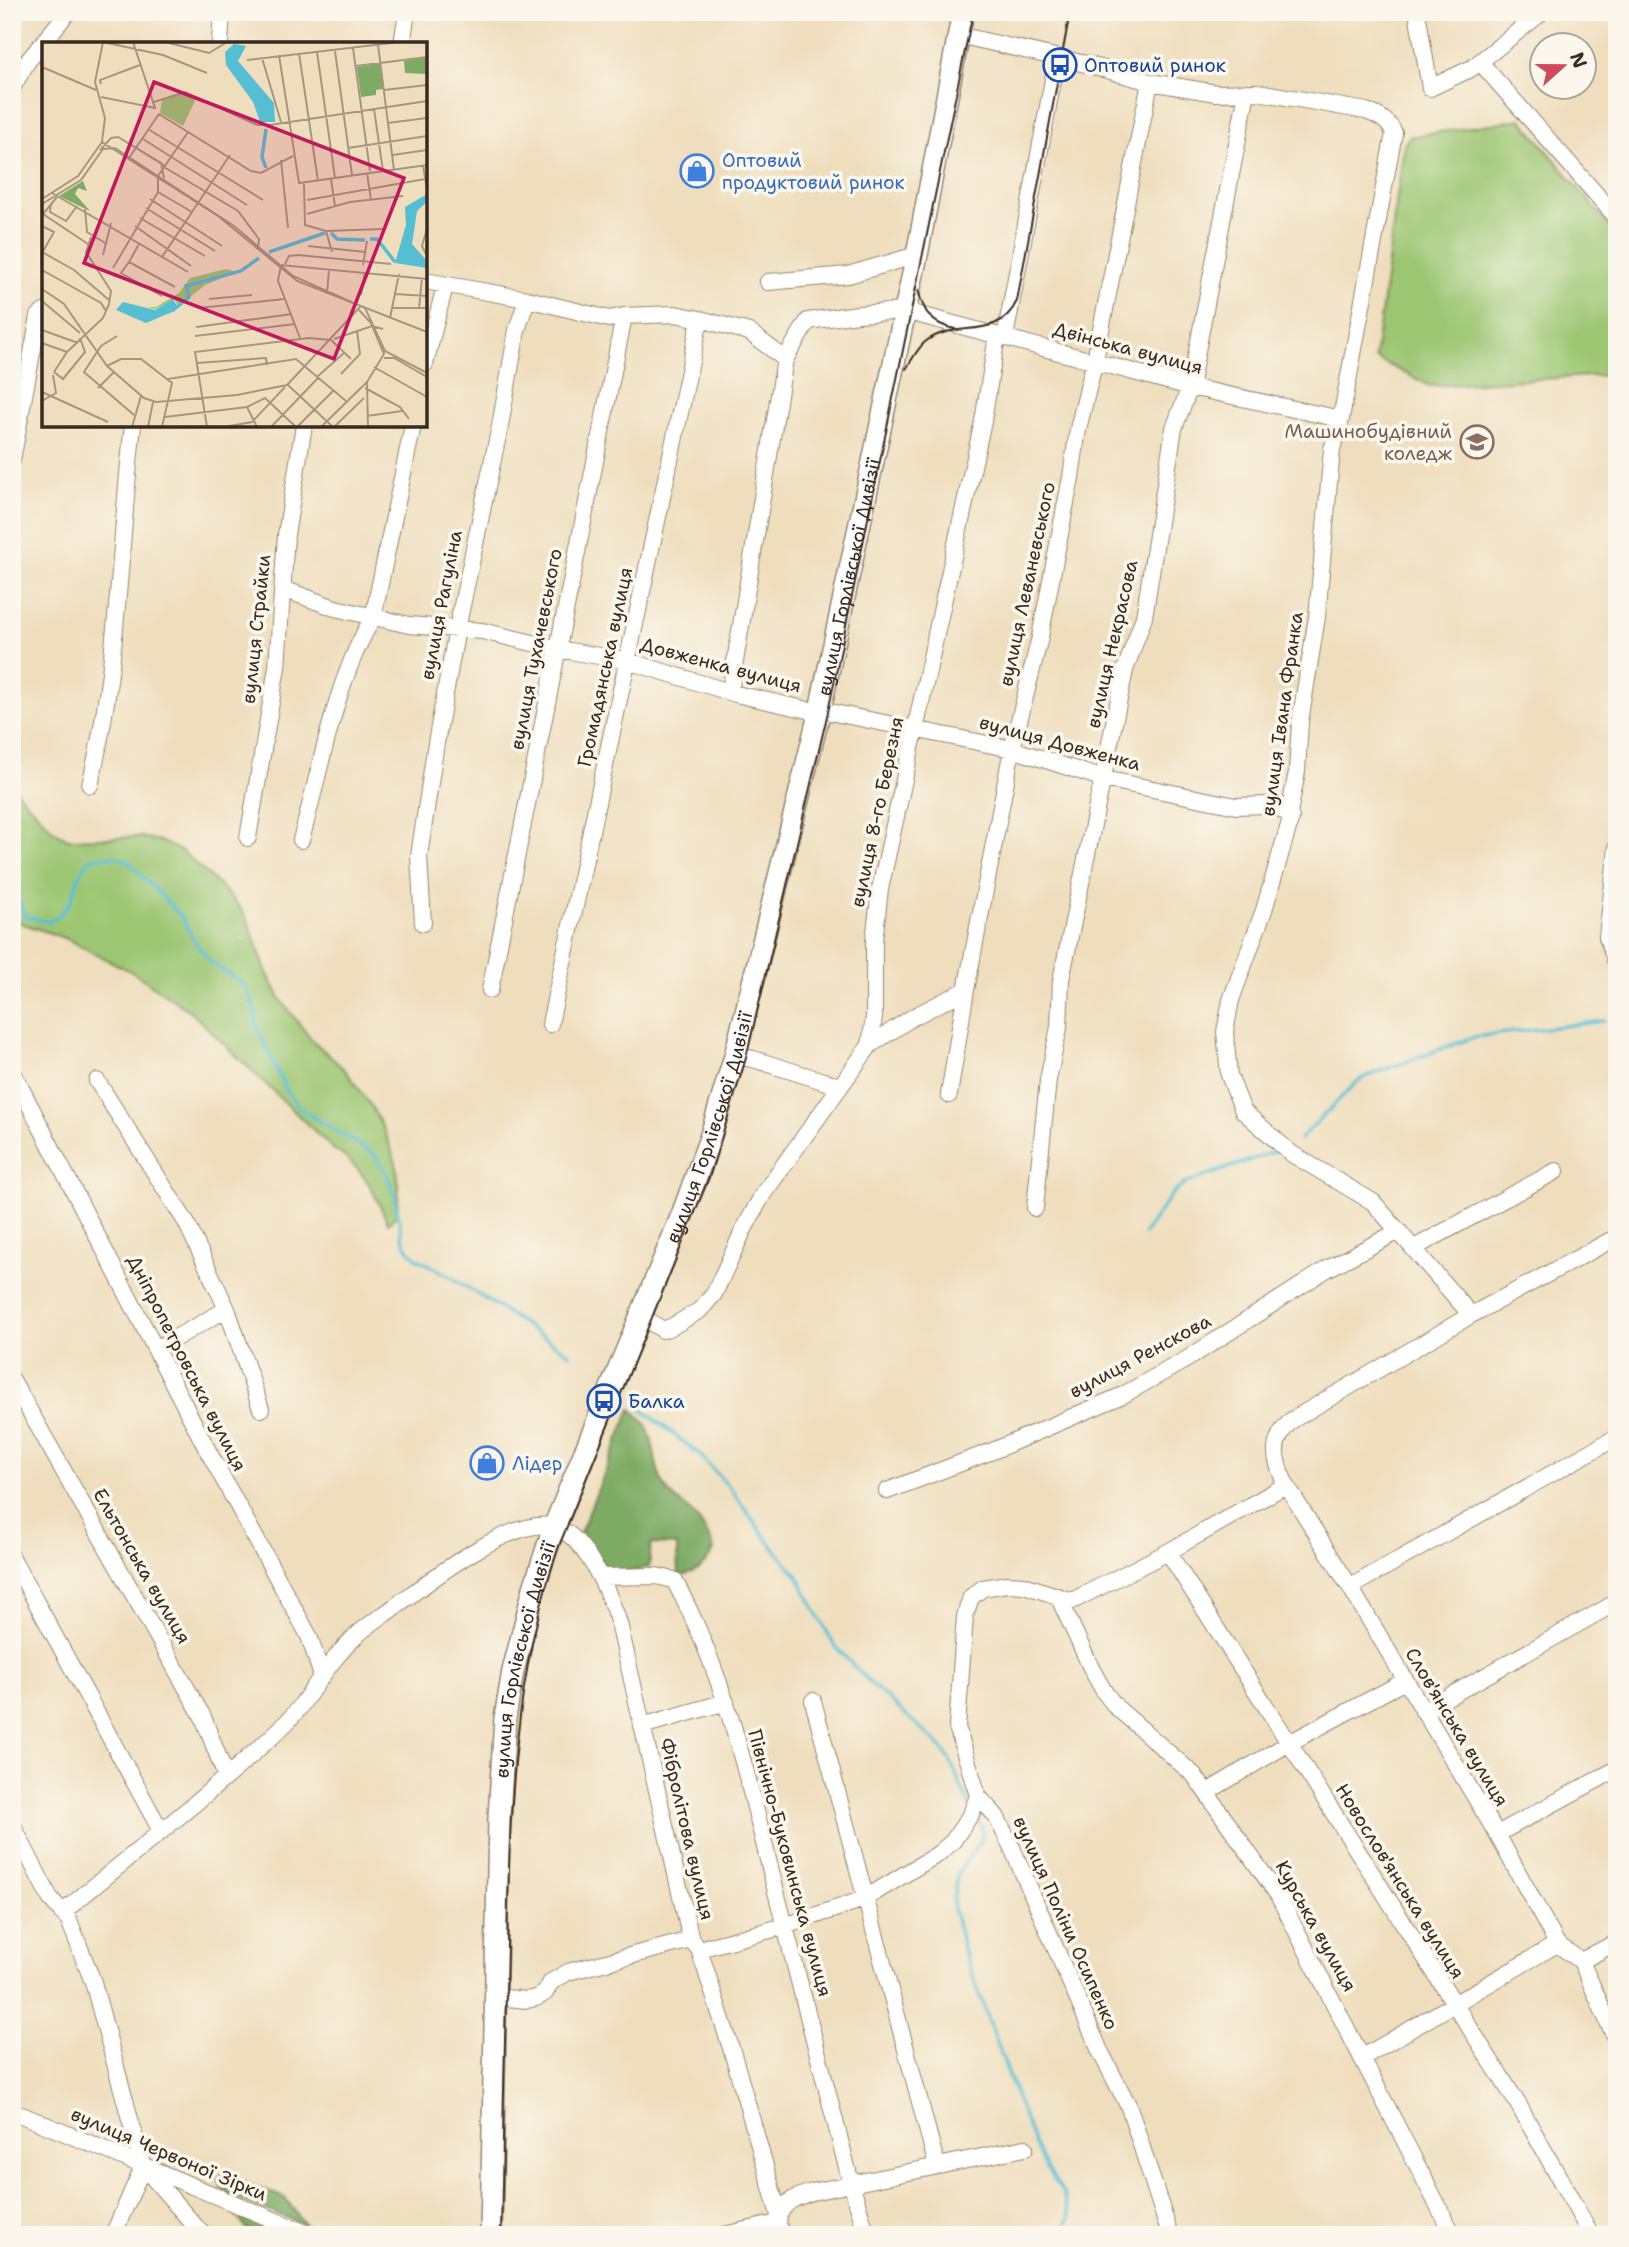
<svg xmlns="http://www.w3.org/2000/svg" width="1629" height="2247" viewBox="0 0 1629 2247" font-family="'Shantell Sans',sans-serif">
	<style>
		.green { fill: #9cc672; stroke: #6c7848; stroke-width: 2 }
		.forest { fill: #7dab64; stroke: #5c6a41; stroke-width: 2 }
		.lines { fill: none; stroke-linecap: round; stroke-linejoin: round }
		.stream { stroke: #55bed2; stroke-width: 3.5 }
		.minor-casing { stroke: #95846e; stroke-width: 18 }
		.major-casing { stroke: #95846e; stroke-width: 24 }
		.minor { stroke: #fff; stroke-width: 16 }
		.major { stroke: #fff; stroke-width: 21 }
		.tram { stroke: #3b2a1e; stroke-width: 2 }
		.labels { text-anchor: middle; dominant-baseline: central; stroke-width: 7; stroke-linejoin: round; paint-order: stroke }
		.transit-label { font-size: 19px; fill: #164399; stroke: #fbf7ec; text-anchor: start }
		.shop-label { font-size: 19px; fill: #366cbe; stroke: #fbf7ec; text-anchor: start }
		.street-label { font-size: 19px; fill: #3b2a1e; stroke: #fbf7ec }
		.education-label { font-size: 19px; fill: #785e54; stroke: #fbf7ec; text-anchor: end }
		.inset-river { fill: none; stroke: #55bed2; stroke-width: 3.5 }
		.inset-road { fill: none; stroke: #a7967d; stroke-width: 2 }
		.view { fill: #c2185b; fill-opacity: 0.15; stroke: #c2185b; stroke-width: 3.5 }
		.inset-edge { fill: none; stroke: #3b2a1e; stroke-width: 3.5 }
	</style>
	<rect width="100%" height="100%" fill="#fbf7ec"/>
	<filter id="ink" filterUnits="userSpaceOnUse"><feTurbulence type="fractalNoise" baseFrequency=".0143" numOctaves="2"/><feDisplacementMap in="SourceGraphic" scale="14" xChannelSelector="R" yChannelSelector="G"/><feConvolveMatrix kernelMatrix="1 2 1 2 8 2 1 2 1" color-interpolation-filters="sRGB"/></filter>
	<filter id="wash" filterUnits="userSpaceOnUse"><feTurbulence type="fractalNoise" baseFrequency=".00686" numOctaves="4" result="noise"/><feDisplacementMap in="SourceGraphic" scale="28" xChannelSelector="R" yChannelSelector="G"/><feGaussianBlur stdDeviation="1.57" result="paint"/><feColorMatrix in="noise" values="0 0 0 0 0 0 0 0 0 0 0 0 0 0 0 0 0 1.4 0 .05"/><feComposite in="paint" operator="in"/></filter>
	<g filter="url(#wash)">
		<rect width="100%" height="100%" fill="#efdebd"/>
		<path class="green" d="M1521,119L1617,235V366L1606,375L1430,386L1375,358L1404,145L1409,137Z
			M12,787L54,831L68,839L142,837L162,842L183,852L225,891L241,909L248,921L267,973L281,1000L311,1039L346,1071L371,1106L384,1130L396,1163L399,1186L397,1215L388,1223C372,1188 366,1170 332,1148L191,1012L134,973L67,939L12,920Z"/>
		<path class="forest" d="M631,1409C636,1414 643,1419 646,1425C656,1442 653,1468 665,1487C671,1497 680,1502 688,1509C699,1519 710,1536 714,1550C703,1568 699,1572 678,1576L677,1545L651,1544L649,1567L630,1572L615,1579L580,1533Z
			M223,2174L285,2198L305,2225L227,2195L221,2187L219,2178Z
			M232,2210L296,2235H251Z"/>
		<g class="lines">
			<path class="stream" d="M12,894L17,896L25,916L50,922C83,900 69,881 91,858L115,856L129,862L181,916L197,945L212,963L245,985L254,1007L257,1027L286,1090L300,1109L375,1155L386,1172L394,1193L402,1236L409,1251L418,1259L448,1275L570,1354
				M1300,1139L1357,1082L1367,1076L1474,1037L1604,1021
				M1144,1234L1172,1194L1186,1183L1276,1151
				M636,1405L698,1453L730,1488L769,1542L797,1575L834,1645L869,1682L936,1742L949,1758L969,1804
				M977,1816L983,1831L982,1838L958,1873L953,1899L954,1910L964,1952L1028,2128L1040,2157L1063,2193L1070,2218L1059,2235"/>
		</g>
	</g>
	<g filter="url(#ink)">
		<g class="lines">
			<defs>
				<path id="minor" d="M1417,12L1430,88L1472,68L1542,12
					M958,35L1086,64L1150,82L1216,93L1258,92L1366,111C1379,116 1388,120 1394,133L1341,419L1332,449L1317,617L1300,722L1297,772L1289,813L1291,818L1264,910L1231,1000L1225,1032L1229,1075L1243,1111L1292,1154L1373,1202L1471,1315
					M220,44L222,12
					M402,44L407,12
					M1480,62L1617,218
					M12,88L27,62L68,12
					M425,281L527,299L609,319L624,316L675,314L700,319L749,332L785,359L808,321L858,314L905,311L1190,387L1341,419
					M768,282L848,275L917,255
					M1005,337L1057,58
					M425,364L445,286
					M12,460L39,316L44,312
					M283,589L335,608L409,625L482,631L558,649L628,661L736,694L808,710H820L1012,749L1104,779L1236,806L1268,805L1289,813
					M730,692L785,359
					M90,785C119,667 119,545 133,425
					M248,838L277,667L286,535L304,425
					M301,840C321,769 335,680 373,618L413,425
					M1617,847L1607,937L1617,965
					M423,923L419,856L436,743L457,629L500,426L517,330L527,299
					M490,990L624,316
					M550,1024L700,319
					M870,1045L913,1017L966,990
					M735,1056L753,1059L839,1086
					M12,1071L208,1451L309,1636L322,1676
					M97,1081L186,1222L227,1309L261,1409
					M949,1095L966,990L1012,749L1040,637L1071,477L1078,429L1095,360L1150,82
					M1035,1208L1048,1080L1059,1027L1061,980L1125,670L1144,617L1174,428L1190,387L1247,92
					M1617,1237L1471,1315L1292,1420C1269,1441 1274,1460 1286,1485L1350,1587L1497,1834L1557,1944L1581,1961L1617,2042
					M1414,1248L1556,1171
					M640,1315L663,1330L673,1326L700,1310L714,1294L743,1231L763,1194L870,1045L874,1017V941L880,889L983,421L997,336
					M156,1349L227,1309
					M12,1380L203,1717L226,1777
					M887,1491L995,1450L1123,1395L1187,1359L1327,1269L1399,1231
					M1168,1552L1518,2104L1591,2235
					M12,1558L161,1831
					M601,1577L656,1576L674,1580C724,1672 747,1774 772,1876C798,1978 825,2081 851,2183L867,2235
					M1350,1587L1617,1437
					M1058,1596L1092,1670L1105,1693L1116,1707L1194,1775L1278,1895L1453,2235
					M813,1701L937,2166
					M1423,1711L1617,1602
					M642,1726L726,1702
					M1207,1792L1291,1742L1405,1681
					M12,1824L50,1898L69,1920L93,1982L143,2167L113,2235
					M1497,1834L1617,1769
					M62,1913C127,1858 195,1806 258,1749C271,1738 285,1725 296,1712C315,1687 332,1658 355,1637C367,1625 384,1615 397,1605C431,1580 508,1519 551,1526C585,1532 609,1594 619,1623L691,1940L699,1949L732,2051L779,2215L778,2223L781,2235
					M699,1949L785,1926L864,1899L938,1854L953,1841L971,1814L978,1796
					M1581,1961L1617,1942
					M494,1997L527,2000L536,1998L545,1993L551,1982L568,1972L691,1940
					M1363,2057L1557,1944
					M12,2111L310,2235
					M147,2171L203,2235
					M779,2215C786,2200 797,2197 812,2192L1025,2148
					M724,2235L778,2223
					M1170,2235L1129,2107L1100,2051L1013,1850L996,1816L978,1796L957,1727L965,1616L971,1597L983,1588L1007,1584L1024,1585L1072,1601L1168,1552L1286,1485"/>
				<g id="major">
					<path id="s1" d="M491,2235L499,1817L505,1718L513,1671L534,1588L554,1527L682,1215L711,1135L735,1056L820,710L917,255L963,12"/>
				</g>
			</defs>
			<use href="#minor" class="minor-casing"/>
			<use href="#major" class="major-casing"/>
			<use href="#minor" class="minor"/>
			<use href="#major" class="major"/>
			<path class="tram" d="M918,290C924,313 931,324 955,329
				M906,369C912,360 917,349 925,342C956,318 997,343 1017,301L1070,12
				M501,2235C503,2138 505,2041 507,1943C510,1809 513,1675 559,1546L710,1175L746,1058L828,712L973,12"/>
		</g>
	</g>
	<defs>
		<symbol id="bus-ring" viewBox="-11 -11 22 22"><circle r="9.5" fill="#fbf7ec" stroke="#1a4fb4" stroke-width="1.5"/><path d="M-5-6H5V4H4V6H2V4H-2V6H-4V4H-5ZM-3.5-4V0h7V-4ZM-3.5 1.2v1.5H-2V1.2ZM2 1.2v1.5H3.5V1.2Z" fill="#1a4fb4"/></symbol>
		<symbol id="shop-ring" viewBox="-11 -11 22 22"><circle r="9.5" fill="#fbf7ec" stroke="#3f7fe0" stroke-width="1.5"/><path d="M-5-2.5h2.3a2.7 3.5 0 0 1 5.4 0H5L5.5 6h-11ZM-1.5-2.5h3a1.5 2.3 0 0 0-3 0Z" fill="#3f7fe0"/></symbol>
		<symbol id="university-ring" viewBox="-11 -11 22 22"><circle r="9.5" fill="#fbf7ec" stroke="#8d6e63" stroke-width="1.5"/><path d="M0-5L7-2L0 1L-7-2ZM-4 1L0 2.5L4 1V4Q0 6-4 4Z" fill="#8d6e63"/></symbol>
	</defs>
	<g fill-rule="evenodd">
		<use href="#bus-ring" x="1041" y="46" width="38" height="38"/>
		<use href="#shop-ring" x="678" y="152" width="38" height="38"/>
		<use href="#university-ring" x="1458" y="423" width="38" height="38"/>
		<use href="#bus-ring" x="585" y="1382" width="38" height="38"/>
		<use href="#shop-ring" x="468" y="1444" width="38" height="38"/>
	</g>
	<g class="labels">
		<g class="transit-label">
			<text x="1084" y="65">Оптовий ринок</text>
			<text x="628" y="1401">Балка</text>
		</g>
		<g class="shop-label">
			<text x="722" y="160">Оптовий<tspan x="722" dy="22">продуктовий ринок</tspan></text>
			<text x="512" y="1463">Лідер</text>
		</g>
		<g class="street-label">
			<text transform="translate(1128 348) rotate(15)">Двінська вулиця</text>
			<text stroke="none"><textPath href="#s1" startOffset="1712">вулиця Горлівської Дивізії</textPath></text>
			<text transform="translate(1027 584) rotate(-78)">вулиця Леваневського</text>
			<text transform="translate(441 605) rotate(-79)">вулиця Рагуліна</text>
			<text transform="translate(256 629) rotate(-84)">вулиця Страйки</text>
			<text transform="translate(1112 644) rotate(-77)">вулиця Некрасова</text>
			<text transform="translate(536 649) rotate(-79)">вулиця Тухачевського</text>
			<text transform="translate(721 665) rotate(15)">Довженка вулиця</text>
			<text transform="translate(605 667) rotate(-78)">Громадянська вулиця</text>
			<text transform="translate(1282 714) rotate(-82)">вулиця Івана Франка</text>
			<text transform="translate(1060 743) rotate(15)">вулиця Довженка</text>
			<text transform="translate(877 812) rotate(-78)">вулиця 8-го Березня</text>
			<text stroke="none"><textPath href="#s1" startOffset="1144">вулиця Горлівської Дивізії</textPath></text>
			<text transform="translate(1140 1356) rotate(-28)">вулиця Ренскова</text>
			<text transform="translate(187 1363) rotate(63)">Дніпропетровська вулиця</text>
			<text transform="translate(142 1566) rotate(60)">Ельтонська вулиця</text>
			<text stroke="none"><textPath href="#s1" startOffset="578">вулиця Горлівської Дивізії</textPath></text>
			<text transform="translate(1457 1727) rotate(59)">Слов'янська вулиця</text>
			<text transform="translate(687 1829) rotate(77)">Фібролітова вулиця</text>
			<text transform="translate(790 1863) rotate(75)">Північно-Буковинська вулиця</text>
			<text transform="translate(1400 1881) rotate(58)">Новослов'янська вулиця</text>
			<text transform="translate(1066 1923) rotate(66)">вулиця Поліни Осипенко</text>
			<text transform="translate(1316 1926) rotate(61)">Курська вулиця</text>
			<text transform="translate(169 2154) rotate(23)">вулиця Червоної Зірки</text>
		</g>
		<g class="education-label">
			<text x="1452" y="431">Машинобудівний<tspan x="1452" dy="22">коледж</tspan></text>
		</g>
	</g>
	<g transform="translate(42 42)">
		<rect width="385" height="385" fill="#efdebd"/>
		<path d="M137,52L151,54L153,59L141,84L118,71L120,57ZM184,227L195,230L163,243L125,274L136,264L132,257L113,267L105,265H114L137,251L148,236Z" fill="#9cc672"/>
		<path d="M385,15V32L363,31L362,19ZM338,22L341,47L334,48V53L319,55L315,25ZM41,139L45,149L36,146L33,152L48,169L17,154Z" fill="#7dab64"/>
		<path d="M192,2L204,4L196,19L232,61L233,80H218L211,60L184,23L183,10ZM385,152V160L375,169L370,202L385,219V226L353,221L364,183L363,165ZM131,257L135,264L130,270L104,281L74,268L81,260L113,268Z" fill="#55bed2"/>
		<path class="inset-river" d="M224,87L220,115L224,126M289,191L295,197L323,198M328,197H335L353,220M227,210L283,191M130,269L147,255L144,244L199,229L217,216"/>
		<path class="inset-road" d="M61,0L121,13L165,31M127,1L167,11L185,0M336,3L352,128M311,6L328,129M293,9L310,133M275,10L293,136M257,11L276,139M237,13L257,141L385,123M220,16L239,80M205,18L358,0M314,24L385,15M0,25L54,48M59,42L58,38L98,23M342,48L385,43M59,55L113,66L91,0M112,60L143,50L215,83H228L385,59M332,67L341,129M346,81L385,76M106,87L221,158M101,97L205,163M60,100L176,174L255,239L385,290M94,106L123,124M306,106L385,94M58,108L69,96L76,95L119,121L122,136M351,113L385,108M87,116L117,72L209,129L219,131L251,114M239,118L246,186M381,123L385,148M122,125L196,169L217,197L216,206M325,131L329,158M289,137L293,164M262,142L263,183L284,189L341,187M116,150L150,170M10,151L146,230M15,155L1,172L46,202M0,157L36,134L60,100L63,76L53,40L61,0M108,157L180,204M265,158L383,137M0,162L39,138L61,107L73,106L192,184L251,234L323,266L343,309L385,331M9,162L8,170L24,179L35,164M104,166L173,209M43,167L45,190L65,202M265,172L308,160L361,154M98,176L163,214M0,184L12,190L0,211M93,184L149,224M385,187L380,204L385,214M284,189L290,210M97,202L87,220L133,245M266,204L323,210M0,210L32,228L67,258M61,213L69,181M120,215L188,113M87,220L79,231L120,254M243,222L247,214L256,213L349,222M321,223L325,199M71,226L116,150V134L146,90M0,228L59,261L64,269M0,247L22,262L65,324L102,356L114,360L195,353L245,343L318,265M285,252L287,227M353,252L385,254M319,253L323,230M167,257L210,253M0,259L38,291M157,266L242,257M350,266H385M377,266L380,236M317,268L329,281L342,312L325,340L326,385M348,276L357,232M154,285L250,272M0,288L36,301M75,294L59,304L42,330L92,373M153,294L253,282M258,296L236,239L239,223L385,237M292,297L330,284L341,287M0,301L25,310M342,316H352L385,335M155,321L224,316L225,323M65,324L79,317H99L130,341L120,385M332,325L385,355M12,330L25,310L61,276L67,262L69,249L44,210L49,195M12,330L21,337L43,310L38,296M299,332L318,312L315,289M276,334L302,311M126,337L254,317L304,359M246,343L291,385M56,346L72,330M323,346L358,365L367,377M0,350L66,380M0,359L14,351L11,333M205,365L215,385M325,374L360,369M123,375L205,365L223,356L254,385M90,385L99,354M106,385L111,360M165,385L153,310L267,296L289,298L309,317M182,385L210,380L243,345M229,385L277,335M255,385L292,348M279,385L325,340M292,385L322,356M352,385H385"/>
		<path class="view" d="M112,40L362,136L292,317L42,221Z"/>
		<rect width="385" height="385" class="inset-edge"/>
	</g>
	<rect width="1629" height="2247" fill="none" stroke="#fbf7ec" stroke-width="42"/>
	<g transform="translate(1563 66) rotate(69)"><circle r="33" fill="#fbf7ec" stroke="#aea59a" stroke-width="2"/>
	<path d="M0-5L12 26L0 18L-12 26Z" fill="#d1495b"/>
	<text y="-10" font-size="19" font-weight="bold" text-anchor="middle" fill="#3b2a1e">N</text>
	</g>
</svg>
